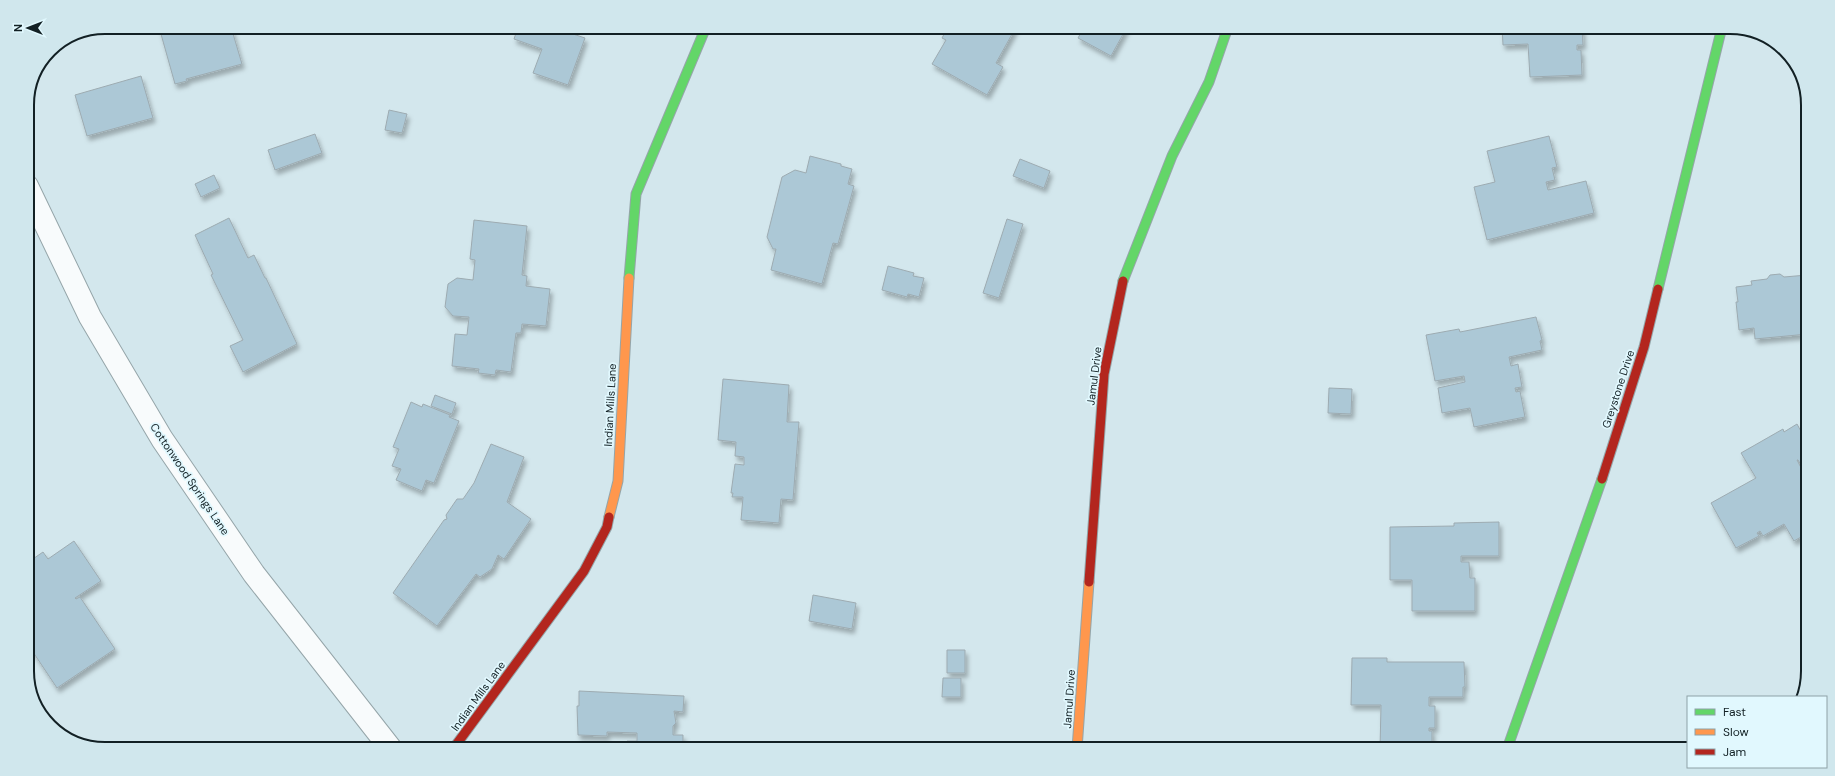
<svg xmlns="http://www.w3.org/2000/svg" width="1835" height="776" viewBox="0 0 1835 776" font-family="'DM Sans',sans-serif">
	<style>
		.building { fill: #acc8d6; stroke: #9dabb1; filter: url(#shadow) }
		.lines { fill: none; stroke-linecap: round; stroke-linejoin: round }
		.street-casing { stroke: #95a5a9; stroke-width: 24 }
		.fast-casing { stroke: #95a5a9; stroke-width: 11 }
		.slow-casing { stroke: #95a5a9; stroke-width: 11 }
		.jam-casing { stroke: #95a5a9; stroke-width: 11 }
		.street { stroke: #f8fbfc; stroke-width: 22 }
		.fast { stroke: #63d668; stroke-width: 9 }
		.slow { stroke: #ff974d; stroke-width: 9 }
		.jam { stroke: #b3261e; stroke-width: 9 }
		.labels { text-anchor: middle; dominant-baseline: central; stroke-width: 3.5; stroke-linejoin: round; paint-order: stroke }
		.street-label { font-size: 11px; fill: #122024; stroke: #e1f8fe }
		.rim { fill: none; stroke: #122024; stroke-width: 2 }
	</style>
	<defs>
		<filter id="shadow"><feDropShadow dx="2.5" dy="4.5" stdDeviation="2" flood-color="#0004"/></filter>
	</defs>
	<rect width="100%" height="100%" fill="#d3e7ed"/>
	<path class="building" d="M159,27H231L242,64L186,79L187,81L175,84Z
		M518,27H562L561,30L585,38L568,85L533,73L542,49L514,39Z
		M948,27H1016L996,63L1003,67L987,95L932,64L946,40L942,38Z
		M1084,27H1127L1111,56L1078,38Z
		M1502,27H1582L1583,45H1577V50H1581L1582,75L1530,77L1528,44L1503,45Z
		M141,76L153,118L87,136L75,95Z
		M389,110L407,114L402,133L385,130Z
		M315,134L322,153L275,170L268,150Z
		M1549,136L1557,167L1552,168L1555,180L1546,182L1548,190L1586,181L1594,213L1487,240L1474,187L1495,182L1487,151Z
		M810,156L841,164V166L852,169L848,184L854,186L838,244L833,243L822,284L771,270L776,249H773L767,237L782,177L795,170L806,173Z
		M1020,159L1050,171L1044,188L1013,176Z
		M214,175L220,188L201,197L195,184Z
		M229,218L248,258L254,255L265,278H266L297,344L243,372L230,346L243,340L211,275L213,274L195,235Z
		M1007,219L1023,224L999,298L983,293Z
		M474,220L527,226L522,275L527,276L526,286L550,289L546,326L522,324L521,333H516L511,372L496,370L495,375L478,373L479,369L452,366L455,334L467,335L469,317L453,316L445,307L448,284L457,278L473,280L475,260L470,259Z
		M888,266L914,273L913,276L924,278L919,297L908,294L907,297L882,290Z
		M1780,274L1784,277L1807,275L1808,334L1755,339L1754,328L1739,330L1736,302H1738L1736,287L1752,285L1751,281L1767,279L1770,275Z
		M1536,317L1542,340L1540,341L1542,350L1509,357L1511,366L1518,364L1522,387L1515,388L1516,392L1520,391L1525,417L1474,427L1470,408L1442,413L1438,388L1465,382L1464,376L1435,381L1426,335L1459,329L1460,332Z
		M723,379L789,385L787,422H799L793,500L781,499L779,523L741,520L743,497H732L733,493H731L735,464L744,465V457L735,456L736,442L718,440Z
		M1329,388L1352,389L1351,414L1328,413Z
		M435,395L456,403L452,414L431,406Z
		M411,402L422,407L423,404L450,415L449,417L459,421L434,483L426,480L422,491L396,480L401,469L392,466L399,449L393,447Z
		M1797,424L1803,435L1808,432V465L1803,468L1798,460H1797L1808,481V533L1794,541L1784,524L1763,536L1760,531L1757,533L1759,536L1736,548L1711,503L1756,478L1741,453L1783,429L1784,432Z
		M491,444L524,457L507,502L531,519L504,559L498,555L492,569L480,577L476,574L437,626L393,593L444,520L447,519L446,515L457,499H463L474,483Z
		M1499,522V556H1461V562H1469L1470,578H1475V611H1412V580H1390V527L1454,526V523Z
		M74,541L101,581L75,598L76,599L80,597L115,649L57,688L27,643V563L43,552L48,559Z
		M813,595L856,603L852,629L809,621Z
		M947,650H965V673H947Z
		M1352,658H1387V662H1464L1465,687H1463V697H1429V706H1435V728H1429V731H1432V749H1380L1381,705H1351Z
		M943,678H961V697H942Z
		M579,691L684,696L683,712L674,711L676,723L673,726V735H683V749H627V741H637V733L607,732V736L578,735L577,706H579Z"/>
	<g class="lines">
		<defs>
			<path id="street" d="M27,186L90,317L162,439L254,574L391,749"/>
			<path id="fast" d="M629,278L636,194L706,27
				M1123,281L1172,156L1209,82L1228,27
				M1658,289L1722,27
				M1507,749L1602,479"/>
			<path id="slow" d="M609,517L618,481L629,278
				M1077,749L1089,582"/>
			<path id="jam" d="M1602,479L1644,347L1658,289
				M1089,582L1104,374L1123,281
				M453,749L584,571L607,527L609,517"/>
		</defs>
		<use href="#street" class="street-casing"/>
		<use href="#fast" class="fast-casing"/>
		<use href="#slow" class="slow-casing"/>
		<use href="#jam" class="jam-casing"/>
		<use href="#street" class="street"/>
		<use href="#fast" class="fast"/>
		<use href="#slow" class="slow"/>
		<use href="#jam" class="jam"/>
	</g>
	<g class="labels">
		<g class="street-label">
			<text transform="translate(1094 376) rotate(-83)">Jamul Drive</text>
			<text transform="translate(1618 389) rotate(-72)">Greystone Drive</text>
			<text transform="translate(610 405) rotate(-87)">Indian Mills Lane</text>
			<text transform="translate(190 479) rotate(56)">Cottonwood Springs Lane</text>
			<text transform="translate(478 696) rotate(-54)">Indian Mills Lane</text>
			<text transform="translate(1069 699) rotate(-86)">Jamul Drive</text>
		</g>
	</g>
	<path d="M0 0H1835V776H0ZM105 34H1730A71 71 0 0 1 1801 105V671A71 71 0 0 1 1730 742H105A71 71 0 0 1 34 671V105A71 71 0 0 1 105 34Z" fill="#d0e7ed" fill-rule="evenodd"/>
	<path class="rim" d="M105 34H1730A71 71 0 0 1 1801 105V671A71 71 0 0 1 1730 742H105A71 71 0 0 1 34 671V105A71 71 0 0 1 105 34Z"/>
	<rect x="1687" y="696" width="140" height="72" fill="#e1f8fe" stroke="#8ea2a7"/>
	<rect x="1695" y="709" width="20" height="6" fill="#63d668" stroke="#8ea2a7"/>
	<text x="1723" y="716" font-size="12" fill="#122024">Fast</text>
	<rect x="1695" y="729" width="20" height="6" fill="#ff974d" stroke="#8ea2a7"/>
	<text x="1723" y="736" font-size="12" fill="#122024">Slow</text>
	<rect x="1695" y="749" width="20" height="6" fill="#b3261e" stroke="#8ea2a7"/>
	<text x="1723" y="756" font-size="12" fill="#122024">Jam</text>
	<g transform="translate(28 28) rotate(270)" stroke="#e1f8fe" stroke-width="3" paint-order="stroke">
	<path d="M0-3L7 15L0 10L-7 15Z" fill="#122024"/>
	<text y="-6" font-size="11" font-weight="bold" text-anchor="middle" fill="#122024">N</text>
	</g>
</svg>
